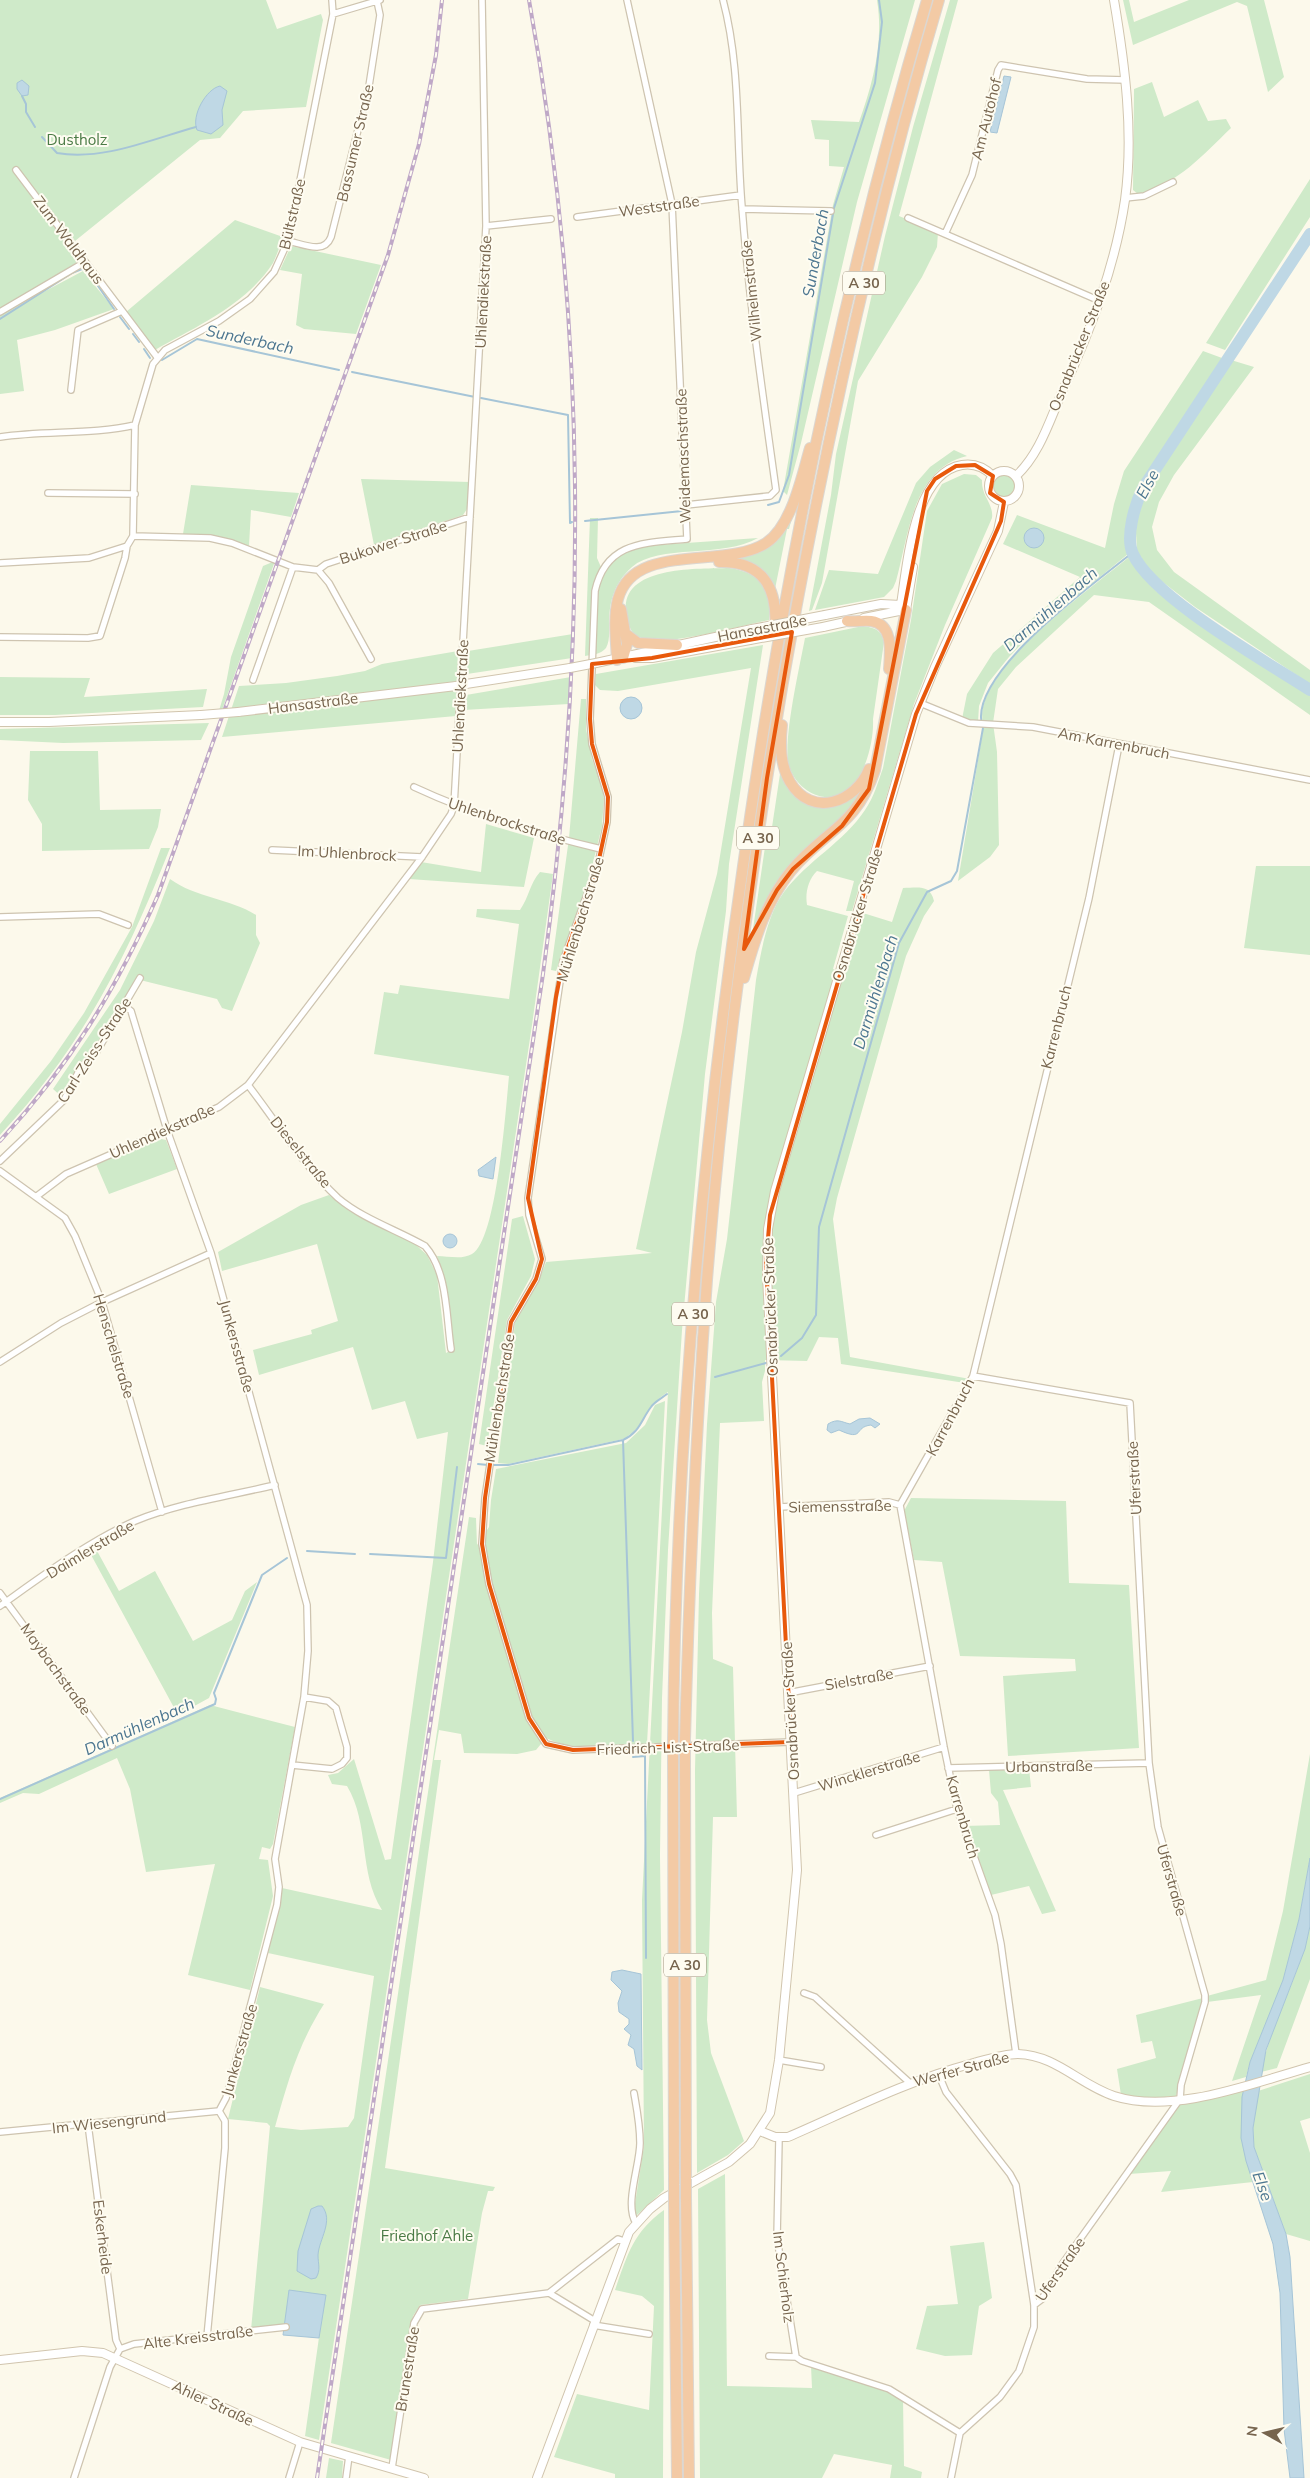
<svg xmlns="http://www.w3.org/2000/svg" width="1310" height="2478" viewBox="0 0 1310 2478" font-family="Mulish,sans-serif">
	<style>
		.green { fill: #cfeac9 }
		.water { fill: #bfd8e5; stroke: #a6c5d7 }
		.lines { fill: none; stroke-linecap: round; stroke-linejoin: round }
		.stream { stroke: #a6c5d7; stroke-width: 2 }
		.river { stroke: #bfd8e5; stroke-width: 12 }
		.minor-casing { stroke: #cec4b0; stroke-width: 8 }
		.secondary-casing { stroke: #d1c5ae; stroke-width: 10 }
		.motorway-casing { stroke: #dcd7d1; stroke-width: 12 }
		.minor { stroke: #fff; stroke-width: 5.5 }
		.secondary { stroke: #fff; stroke-width: 8 }
		.motorway { stroke: #f3caa5; stroke-width: 10 }
		.rail-casing { stroke: #bfa8c7; stroke-width: 4 }
		.rail { stroke: #fefcf1; stroke-width: 2; stroke-dasharray: 5.5; stroke-linecap: butt }
		.secondary-bridge-casing { stroke: #d1c5ae; stroke-width: 10; stroke-linecap: butt }
		.motorway-bridge-casing { stroke: #dcd7d1; stroke-width: 12; stroke-linecap: butt }
		.secondary-bridge { stroke: #fff; stroke-width: 8 }
		.motorway-bridge { stroke: #f3caa5; stroke-width: 10 }
		.marked { fill: none; stroke: #e8590c; stroke-width: 4; stroke-linejoin: round }
		.labels { text-anchor: middle; dominant-baseline: central; stroke-width: 4; stroke-linejoin: round; paint-order: stroke }
		.shield { fill: #fefcf1; stroke: #a0927f; stroke-width: 1 }
		.shield-label { font-size: 14px; font-weight: bold; fill: #77654e }
		.street-label { font-size: 15px; fill: #77654e; stroke: #fefcf1 }
		.park-label { font-size: 15px; fill: #4b7b46; stroke: #fefcf1 }
		.water-label { font-size: 16px; font-style: italic; fill: #4c7690; stroke: #fefcf1 }
	</style>
	<rect width="100%" height="100%" fill="#fcf9eb"/>
	<path class="green" d="M0,0H266L277,29L321,14L323,20L306,107L243,111L220,138L200,140L75,241L62,221L54,226L77,258L76,263L0,309Z
		M877,0H915L857,202L801,443L787,495L783,491L833,205L844,167L829,166V140L815,139L811,120L859,122C873,83 884,42 877,0Z
		M950,0H958L899,216L938,232L937,247L922,277L858,381L822,583L812,610L809,611L831,495L836,454L885,236L913,127Z
		M1123,0H1129L1134,22L1189,0H1264L1284,77L1268,92L1247,6L1237,2L1133,45Z
		M1152,82L1164,117L1198,100L1208,121L1226,119L1231,128C1203,155 1178,184 1138,194L1133,190L1134,89Z
		M1310,179V217L1225,350L1206,343Z
		M235,220L283,237C280,245 277,255 273,263C246,305 197,326 155,350L126,312Z
		M291,246L381,265L356,334L304,329L296,325L302,274L280,270Z
		M83,271L114,309L55,330L17,340L24,391L0,394V315Z
		M1203,351L1222,358L1141,486C1130,510 1129,529 1128,554L1035,630L1009,657L988,683L979,706L978,722L962,719L967,694L993,653L1080,577L1003,544L1017,515L1105,548L1114,504L1124,471Z
		M1231,360L1254,367L1174,475L1159,502L1152,527L1157,550L1174,572L1310,670V684L1195,607L1151,573L1137,551L1135,515L1145,491Z
		M954,450L967,456C912,469 909,535 896,581L893,588L884,597L815,610L829,570L878,574L916,483L930,467Z
		M964,474L976,475L982,480C981,496 994,504 992,518L945,625L914,704L852,911H846L854,881L817,871C808,880 805,893 807,905L848,916L833,969L843,973L863,913L892,922L903,888C918,888 930,884 934,901L924,916L906,956L837,1198L833,1219L850,1357L970,1379L965,1383L841,1364L838,1338L819,1337L807,1361L765,1360V1371L762,1382L764,1421L720,1423L712,1613L713,1659L733,1667L737,1817H713L707,2020L711,2053L744,2141L728,2155L697,2173L695,1770L699,1594L707,1424L716,1302L727,1239L756,980C761,952 767,915 784,892C807,861 844,842 865,810C874,797 878,782 883,768L911,620L927,511L942,484Z
		M994 486a11 11 0 1 1 22 0a11 11 0 1 1-22 0Z
		M361,479L470,482L467,509L463,515L374,545Z
		M191,485L299,493L291,517L251,510L249,546C227,538 207,534 183,534Z
		M794,510L789,529H787L775,589L736,557L749,555Z
		M590,518H598L597,558L604,574L610,564L620,555L643,546L758,538C724,558 658,544 632,567C614,583 609,602 609,625C609,632 610,641 606,648C601,654 592,655 585,656Z
		M1129,557L1156,591L1310,695V715L1149,602L1094,595L1016,667L998,689L993,723L997,752L999,845L990,857L958,881L983,730C983,722 981,714 983,707C996,655 1088,591 1129,557Z
		M275,561L221,713L218,714L224,694L231,657L263,566Z
		M729,568C759,572 773,588 769,620C739,626 668,647 641,638C631,635 629,626 627,617C615,565 698,569 729,568Z
		M863,626C876,628 881,630 884,642L873,719C874,739 867,768 854,784C832,810 798,794 789,766C782,743 800,665 805,638Z
		M573,634L572,658L467,674L468,651Z
		M763,645L729,864L726,911L705,1074L682,1330L668,1550L662,1698L660,1855L664,2190L636,2216L634,2210L644,2146L642,1900L668,1392C644,1406 647,1426 623,1439L508,1464L498,1463L515,1323L539,1280L546,1262L652,1253L636,1249L682,1032L696,952L717,874L751,668L618,691L600,690L595,685L596,674Z
		M458,651L456,716L222,737L239,686L286,683L337,676L365,671L382,664Z
		M0,677L90,678L84,697L207,689L203,707L55,715H0Z
		M571,677L569,704L464,710L466,695Z
		M581,699H586V729L592,759L601,783L604,798L602,826L588,883L556,971L551,970L569,838Z
		M209,723L201,740L63,743L0,740V729Z
		M30,751H98L100,810L161,809L158,827L149,849L42,851V824L28,800Z
		M780,774L786,784L820,805L866,784L857,805L815,845L753,929L765,847H769Z
		M486,824L534,838L524,887L409,879L421,862L481,872Z
		M161,848H170C126,959 82,1047 0,1135V1124L51,1061L84,1013L132,927Z
		M1256,866H1310V955L1244,948Z
		M540,872L553,874L532,1025L319,2440L305,2436L325,2295L284,2325L251,2330L270,2126L267,2123L228,2119L260,1987L324,2004C298,2045 288,2081 275,2127L301,2130L348,2127L354,2118L374,1976L268,1953L282,1888L382,1910C358,1872 370,1824 347,1786L332,1784L328,1775L338,1773L354,1759L385,1860L391,1859L433,1562L448,1432L417,1439L405,1401L372,1410L353,1347L259,1375L253,1350L312,1334L311,1330L338,1321L317,1244L222,1271L218,1252L301,1205L329,1195L348,1210L415,1244L427,1255L437,1275L446,1353L453,1349L442,1272L437,1256C448,1256 462,1260 472,1254C497,1241 506,1106 509,1076L374,1054L384,992L398,994L400,985L509,999L519,924L476,917L477,909L520,910C529,897 530,883 540,872Z
		M170,879C196,898 229,898 256,915V935L260,943L232,1011L222,1008L217,999L140,980L97,1051L89,1057L63,1098L53,1089L120,990L154,921Z
		M156,1138L166,1140L177,1169L109,1194L96,1164Z
		M523,1216L535,1259L531,1276L507,1320L487,1446L479,1444L512,1219Z
		M665,1401L647,1744C614,1746 577,1753 546,1738L536,1750L517,1754L464,1753L461,1734L439,1730L434,1760H441L385,2168L495,2187L493,2191H488L482,2213L468,2299L420,2305L413,2316L391,2460L331,2443L469,1517L476,1518L477,1545L489,1527L491,1500L496,1469L626,1443L645,1425L655,1405Z
		M911,1498L1066,1501L1069,1583L1129,1585L1139,1748L1008,1756L1003,1676L1076,1671L1075,1659L960,1656L942,1562L914,1560L904,1511Z
		M96,1549L119,1591L155,1571L193,1641L232,1620L245,1591L257,1582L209,1698L178,1715L90,1553Z
		M210,1705L295,1727L273,1844L270,1849L262,1847L259,1859L268,1860L273,1896L250,1990L188,1975L215,1864L146,1872L130,1789L117,1758L39,1794L23,1793L0,1803V1798Z
		M1310,1754V1858L1299,1919L1283,1981L1250,2062L1246,2077L1232,2081L1261,1995L1207,2002V1996L1266,1980L1283,1911Z
		M1029,1768L1031,1787L1003,1790L1056,1911L1042,1914L1029,1886L991,1895L964,1826L1000,1825L998,1802L991,1793L989,1770Z
		M1310,1926V1979L1277,2068L1261,2072C1271,2022 1300,1977 1310,1926Z
		M1203,1998L1176,2096L1152,2098L1121,2095L1117,2069L1156,2058L1152,2041L1141,2043L1136,2015Z
		M1310,2074V2118L1300,2121L1310,2153V2241L1286,2234L1254,2147L1253,2128L1258,2091Z
		M1243,2091L1242,2140L1253,2182L1161,2192L1171,2171L1129,2174L1181,2103Z
		M725,2174L727,2386L812,2388L811,2366L890,2392L903,2399L904,2466L922,2472L921,2478H890L892,2465L834,2454L822,2478H700L698,2189Z
		M664,2210L663,2478H615V2474L554,2457L577,2394L649,2410L654,2306L642,2296L615,2290C627,2256 633,2232 664,2210Z
		M984,2242L992,2298L979,2306L972,2355L945,2356L916,2349L927,2306L958,2304L950,2246Z
		M329,2458L343,2461L342,2478H326Z"/>
	<path class="water" d="M1004,76L1011,77L997,133L990,132Z
		M22,80L29,86L28,95L22,96L17,89V83Z
		M220,86L227,91L222,110L223,125L211,134L197,130C191,116 206,89 220,86Z
		M1024 538a10 10 0 1 1 20 0a10 10 0 1 1-20 0Z
		M620 708a11 11 0 1 1 22 0a11 11 0 1 1-22 0Z
		M496,1157L493,1179L479,1176L478,1170Z
		M443 1241a7 7 0 1 1 14 0a7 7 0 1 1-14 0Z
		M870,1418L880,1424L875,1428L871,1425C853,1427 865,1442 839,1430L831,1433L827,1430L828,1424C838,1418 841,1422 850,1424L859,1419Z
		M1310,1858V1926L1305,1949L1266,2050L1253,2128L1254,2147L1286,2234L1290,2257L1304,2478H1290L1284,2429L1280,2293L1273,2244L1246,2161L1241,2138L1242,2097L1250,2062L1283,1980L1299,1919Z
		M622,1970L641,1974L642,2070L637,2066L634,2049L628,2045L631,2035L624,2029L629,2024V2019L619,2012L618,2003L622,1991L611,1980L612,1972Z
		M318,2206H322C334,2221 319,2239 318,2255C318,2264 321,2270 316,2278L311,2279L297,2271L298,2251L311,2209Z
		M289,2290L326,2295L319,2338L283,2335Z"/>
	<g class="lines">
		<path class="stream" d="M22,96L26,104V112L35,127
			M42,137L57,153C103,161 152,139 196,127
			M120,317L129,329
			M0,319L72,273L82,269L89,273L114,309
			M133,334L139,342
			M144,349L150,358
			M162,360L197,339L339,370
			M352,372L475,397
			M481,398L568,415L570,523L572,522
			M768,505L779,502L789,475L834,208L875,83L882,22L879,0
			M585,521L682,511
			M781,1356L802,1338L816,1315L819,1227L899,943L927,892L951,881L957,871L983,728C963,677 1096,582 1132,553
			M715,1377L766,1363
			M623,1440L633,1741
			M478,1464L488,1465
			M493,1465H508L623,1440C640,1432 641,1420 651,1407C654,1402 662,1398 667,1394
			M307,1551L355,1554
			M370,1554L446,1558L457,1467
			M633,1757L645,1756L646,1958
			M0,1799L215,1704L216,1699L214,1693L262,1575L287,1558"/>
		<path class="river" d="M1310,234L1143,488C1135,504 1125,537 1133,554C1153,598 1267,662 1310,690"/>
		<defs>
			<path id="minor" d="M627,0L672,204L687,539C645,543 606,541 595,591L590,719L592,744L608,797L607,822L598,864L563,961L528,1198L529,1215L542,1259L536,1279L511,1322L485,1498L482,1544L489,1584L529,1718L546,1744L573,1750L791,1742
				M333,14L380,0
				M16,170L157,357
				M1125,198L1144,196L1173,182
				M742,209L831,211
				M577,217L741,195
				M908,218L1100,301
				M486,226L551,219
				M945,234L972,175L998,70L1001,65L1087,79L1126,80
				M288,241C303,244 324,255 331,237L369,86L380,15L377,1
				M0,312L85,262
				M71,390L78,330L122,311
				M0,437C45,430 91,435 135,425
				M48,493L135,494
				M686,505L770,496L776,490C763,396 749,302 742,207C736,138 741,67 723,0
				M133,536L210,538L232,543L293,567L318,570L329,583L371,659
				M0,563L89,558L127,546L133,536L135,425L153,364L165,350L219,321L250,299L274,272L288,241L333,14L332,0
				M318,570L326,564L470,517
				M0,637L88,638L100,636L125,558L127,546
				M253,680L293,567
				M920,703L969,723L1033,727L1310,780
				M414,787C474,815 537,834 601,849
				M272,850L422,857
				M0,917L99,914L128,925
				M125,1006L131,1011L167,1130L211,1253L307,1605L308,1651L304,1697L275,1859L279,1887L277,1905L226,2098L219,2111
				M248,1085C275,1120 305,1168 338,1198C363,1219 397,1230 425,1246C448,1272 446,1316 451,1349
				M0,1161L64,1100L80,1069L97,1051L140,978
				M0,1171L65,1218L75,1236L102,1302L162,1512
				M37,1196L66,1174L219,1107L248,1085L422,857L451,814L454,806L486,226L482,0
				M0,1362L61,1323L100,1303L211,1253
				M973,1376L1130,1403L1149,1763L1158,1827L1205,1995V2002L1181,2085L1180,2099L1063,2263L1042,2299L1034,2305
				M779,1507L889,1502L900,1505
				M0,1593L112,1746
				M0,1606C41,1577 89,1541 135,1521C179,1503 229,1496 275,1485
				M788,1693L930,1666
				M292,1765L332,1769L342,1764L347,1758V1747L336,1708L328,1701L304,1697
				M948,1768L1149,1763
				M794,1793L944,1747
				M876,1835L957,1809
				M804,1993L815,1997L910,2083
				M1016,2054L1001,1944L995,1915L957,1809L944,1747L900,1505L973,1376L1089,898L1119,745
				M779,2060L821,2067
				M938,2073L946,2092L1010,2174L1016,2185L1034,2305V2327L1019,2371L1000,2397L960,2433L951,2478
				M634,2093C637,2110 640,2125 640,2143C640,2165 624,2205 636,2223
				M88,2124L116,2340L120,2349
				M0,2132L219,2111
				M779,2138L777,2238L796,2357L802,2361L889,2389L960,2433
				M549,2293L595,2321
				M593,2325L649,2334
				M207,2337L225,2148V2121L219,2111
				M769,2356L796,2357
				M392,2468L414,2323L422,2309L549,2293L618,2239L624,2241
				M74,2478L110,2367L120,2349L134,2344L286,2327
				M289,2478L300,2442
				M346,2478L349,2456"/>
			<path id="secondary" d="M989 486a15 15 0 1 1 30 0a15 15 0 1 1-30 0Z
				M1016,476C1040,454 1050,419 1063,390C1091,329 1115,267 1125,200C1134,134 1125,65 1114,0
				M906,610L913,567
				M900,611C907,570 912,473 962,465C974,463 984,467 993,476
				M825,615L881,604L901,605L905,609
				M864,618L904,610
				M823,627L850,621
				M635,658H652L750,640
				M596,663L752,629
				M466,684L570,668
				M238,712L456,686
				M0,722H49L201,715
				M760,2131L775,2137H788C848,2111 907,2081 970,2064C985,2060 1003,2054 1018,2054C1056,2055 1080,2085 1114,2096C1173,2115 1253,2083 1310,2067
				M0,2360L82,2351L103,2353L300,2442L424,2478
				M537,2478L629,2232L650,2209L664,2198L729,2162L750,2144L770,2113L779,2060L797,1870L767,1276L768,1229L775,1191L916,714L935,667L998,531L1004,502"/>
			<path id="motorway" d="M719,562C764,561 778,589 775,629
				M621,609L627,644L623,658
				M847,621C855,622 864,620 871,621C894,624 890,653 889,669
				M626,634L638,643L677,645
				M617,660C616,640 613,618 618,599C634,541 724,570 766,543C792,526 802,475 810,448
				M782,725C780,745 780,765 790,782C812,819 856,802 869,769
				M744,978C755,940 765,903 791,871C825,830 856,827 875,770L906,610
				M685,1740C689,1587 696,1433 707,1280C725,1053 756,827 797,604C835,400 880,199 939,0
				M673,1741C676,1448 701,1156 743,866C784,574 843,283 927,0
				M673,1752L674,2185
				M685,1752L686,2179
				M686,2196L689,2478
				M674,2203L677,2478"/>
		</defs>
		<use href="#minor" class="minor-casing"/>
		<use href="#secondary" class="secondary-casing"/>
		<use href="#motorway" class="motorway-casing"/>
		<use href="#minor" class="minor"/>
		<use href="#secondary" class="secondary"/>
		<use href="#motorway" class="motorway"/>
		<defs>
			<path id="rail" d="M0,1141C70,1065 116,990 158,895L388,255L419,144L436,55L442,0
				M317,2478L543,974C588,646 588,326 529,0"/>
		</defs>
		<use href="#rail" class="rail-casing"/>
		<use href="#rail" class="rail"/>
		<defs>
			<path id="secondary-bridge" d="M752,629L825,615
				M750,640L823,627
				M570,668L596,663
				M456,686L466,684
				M201,715L238,712"/>
			<path id="motorway-bridge" d="M685,1740V1752
				M673,1752V1741
				M686,2179V2196
				M674,2185V2203"/>
		</defs>
		<use href="#secondary-bridge" class="secondary-bridge-casing"/>
		<use href="#motorway-bridge" class="motorway-bridge-casing"/>
		<use href="#secondary-bridge" class="secondary-bridge"/>
		<use href="#motorway-bridge" class="motorway-bridge"/>
	</g>
	<path class="marked" d="M975,465L993,476L990,493L1004,502L1001,521L916,714L770,1215L766,1262L791,1742L573,1750L546,1744L529,1718L489,1584L482,1544L485,1498L511,1322L536,1279L542,1259L528,1198L556,997L563,961L598,864L607,822L608,797L592,744L590,719L592,664L652,658L792,632L767,778L744,949L777,890L793,869L842,826L869,789L927,491L935,479L956,466Z"/>
	<g class="labels">
		<g class="shield">
			<rect x="843" y="271.5" width="42" height="23" rx="4"/>
			<rect x="737" y="826.5" width="42" height="23" rx="4"/>
			<rect x="672" y="1302.5" width="42" height="23" rx="4"/>
			<rect x="664" y="1953.5" width="42" height="23" rx="4"/>
		</g>
		<g class="shield-label">
			<text x="864" y="283">A 30</text>
			<text x="758" y="838">A 30</text>
			<text x="693" y="1314">A 30</text>
			<text x="685" y="1965">A 30</text>
		</g>
		<g class="street-label">
			<text transform="translate(986 119) rotate(-76)">Am Autohof</text>
			<text transform="translate(355 143) rotate(-77)">Bassumer Straße</text>
			<text transform="translate(659 206) rotate(-8)">Weststraße</text>
			<text transform="translate(292 214) rotate(-77)">Bültstraße</text>
			<text transform="translate(69 240) rotate(53)">Zum Waldhaus</text>
			<text transform="translate(751 291) rotate(-96)">Wilhelmstraße</text>
			<text transform="translate(483 292) rotate(-87)">Uhlendiekstraße</text>
			<text transform="translate(1079 346) rotate(-68)">Osnabrücker Straße</text>
			<text transform="translate(683 456) rotate(-92)">Weidemaschstraße</text>
			<text transform="translate(393 542) rotate(-18)">Bukower Straße</text>
			<text transform="translate(762 628) rotate(-11)">Hansastraße</text>
			<text transform="translate(460 696) rotate(-87)">Uhlendiekstraße</text>
			<text transform="translate(313 703) rotate(-7)">Hansastraße</text>
			<text transform="translate(1114 743) rotate(11)">Am Karrenbruch</text>
			<text transform="translate(507 821) rotate(18)">Uhlenbrockstraße</text>
			<text transform="translate(347 853) rotate(3)">Im Uhlenbrock</text>
			<text transform="translate(857 915) rotate(-73)">Osnabrücker Straße</text>
			<text transform="translate(580 919) rotate(-73)">Mühlenbachstraße</text>
			<text transform="translate(1056 1027) rotate(-76)">Karrenbruch</text>
			<text transform="translate(94 1050) rotate(-57)">Carl-Zeiss-Straße</text>
			<text transform="translate(162 1131) rotate(-24)">Uhlendiekstraße</text>
			<text transform="translate(301 1152) rotate(51)">Dieselstraße</text>
			<text transform="translate(770 1307) rotate(-92)">Osnabrücker Straße</text>
			<text transform="translate(114 1346) rotate(73)">Henschelstraße</text>
			<text transform="translate(237 1346) rotate(75)">Junkersstraße</text>
			<text transform="translate(499 1398) rotate(-81)">Mühlenbachstraße</text>
			<text transform="translate(950 1417) rotate(-62)">Karrenbruch</text>
			<text transform="translate(1134 1478) rotate(-93)">Uferstraße</text>
			<text transform="translate(840 1506) rotate(-1)">Siemensstraße</text>
			<text transform="translate(90 1549) rotate(-31)">Daimlerstraße</text>
			<text transform="translate(56 1669) rotate(54)">Maybachstraße</text>
			<text transform="translate(859 1679) rotate(-10)">Sielstraße</text>
			<text transform="translate(790 1711) rotate(-93)">Osnabrücker Straße</text>
			<text transform="translate(668 1747) rotate(-2)">Friedrich-List-Straße</text>
			<text transform="translate(1049 1766) rotate(-1)">Urbanstraße</text>
			<text transform="translate(869 1771) rotate(-17)">Wincklerstraße</text>
			<text transform="translate(963 1817) rotate(74)">Karrenbruch</text>
			<text transform="translate(1172 1880) rotate(74)">Uferstraße</text>
			<text transform="translate(239 2050) rotate(-74)">Junkersstraße</text>
			<text transform="translate(961 2069) rotate(-15)">Werfer Straße</text>
			<text transform="translate(109 2122) rotate(-6)">Im Wiesengrund</text>
			<text transform="translate(103 2237) rotate(83)">Eskerheide</text>
			<text transform="translate(1060 2269) rotate(-55)">Uferstraße</text>
			<text transform="translate(784 2277) rotate(83)">Im Schierholz</text>
			<text transform="translate(198 2337) rotate(-7)">Alte Kreisstraße</text>
			<text transform="translate(407 2369) rotate(-81)">Brunestraße</text>
			<text transform="translate(213 2403) rotate(25)">Ahler Straße</text>
		</g>
		<g class="park-label">
			<text x="77" y="139">Dustholz</text>
			<text x="427" y="2235">Friedhof Ahle</text>
		</g>
		<g class="water-label">
			<text transform="translate(815 253) rotate(-80)">Sunderbach</text>
			<text transform="translate(250 339) rotate(12)">Sunderbach</text>
			<text transform="translate(1147 484) rotate(-62)">Else</text>
			<text transform="translate(1050 609) rotate(-41)">Darmühlenbach</text>
			<text transform="translate(875 992) rotate(-73)">Darmühlenbach</text>
			<text transform="translate(139 1726) rotate(-24)">Darmühlenbach</text>
			<text transform="translate(1263 2186) rotate(70)">Else</text>
		</g>
	</g>
	<g transform="translate(1265 2433) rotate(278)" stroke="#fefcf1" stroke-width="4" paint-order="stroke">
	<path d="M0-4L9 19L0 12L-9 19Z" fill="#77654e"/>
	<text y="-8" font-size="14" font-weight="bold" text-anchor="middle" fill="#77654e">N</text>
	</g>
</svg>
